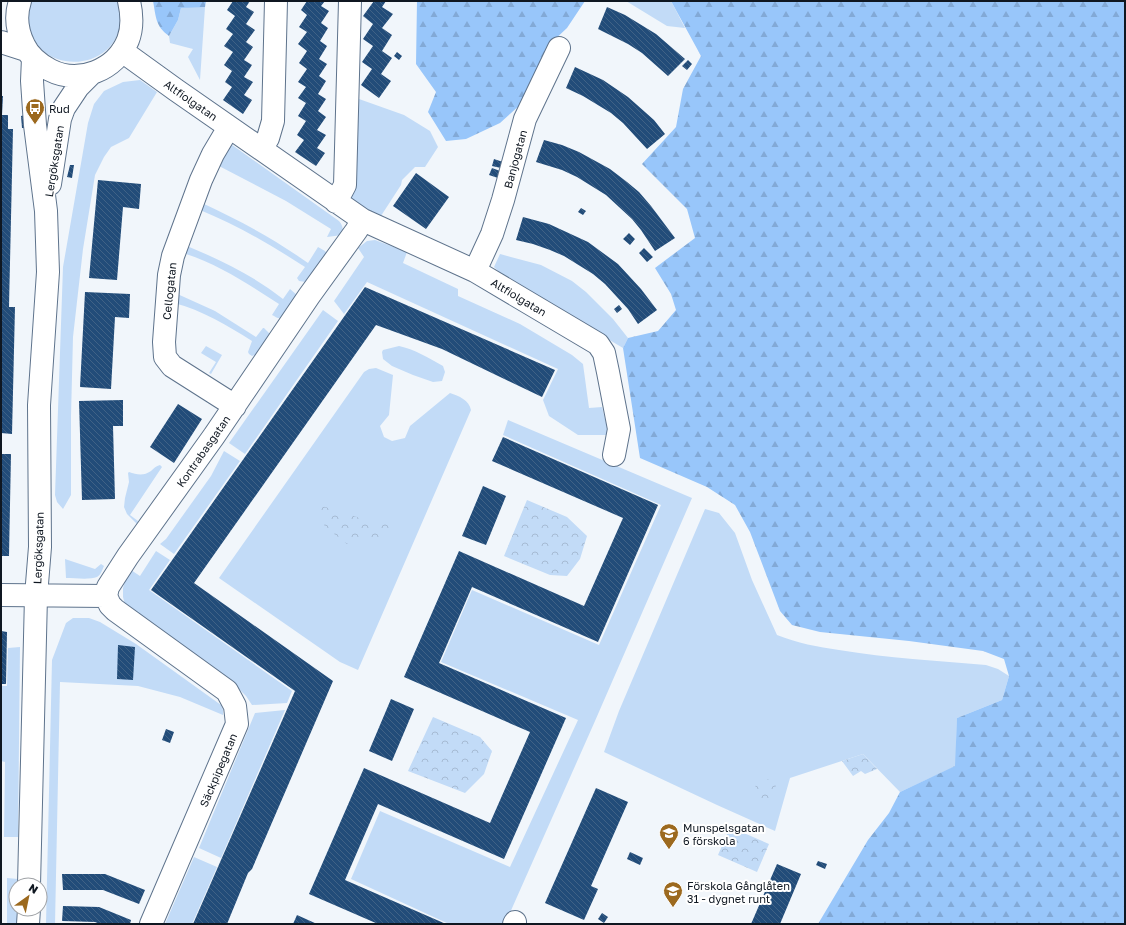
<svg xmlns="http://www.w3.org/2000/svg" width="1126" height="925" viewBox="0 0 1126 925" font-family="'Golos Text',sans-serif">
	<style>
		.grass { fill: #c2dbf7 }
		.forest { fill: url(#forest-firs) }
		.park { fill: url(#park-crowns) }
		.building { fill: url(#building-back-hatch) }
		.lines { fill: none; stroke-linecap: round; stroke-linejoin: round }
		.minor-casing { stroke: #5e738c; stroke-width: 24 }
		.minor { stroke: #fff; stroke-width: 22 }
		.labels { text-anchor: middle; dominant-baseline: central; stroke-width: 4; stroke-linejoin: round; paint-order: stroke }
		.street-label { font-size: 11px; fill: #0f1721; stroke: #fff }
		.poi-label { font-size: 11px; fill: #0f1721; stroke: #fff; text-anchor: start }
	</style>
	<defs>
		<pattern id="forest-firs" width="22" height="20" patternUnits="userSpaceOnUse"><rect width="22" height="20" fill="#98c6fa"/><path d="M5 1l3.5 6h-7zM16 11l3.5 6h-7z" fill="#82a9d6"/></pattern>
		<pattern id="park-crowns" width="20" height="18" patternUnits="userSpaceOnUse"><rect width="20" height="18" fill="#c2dbf7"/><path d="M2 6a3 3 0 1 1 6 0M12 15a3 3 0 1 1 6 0" fill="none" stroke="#a6bbd3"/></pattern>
		<pattern id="building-back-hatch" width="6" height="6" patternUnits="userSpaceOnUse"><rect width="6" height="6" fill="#224c79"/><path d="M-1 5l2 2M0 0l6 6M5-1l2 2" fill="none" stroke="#406286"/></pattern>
	</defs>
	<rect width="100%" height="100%" fill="#f1f6fb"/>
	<path class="grass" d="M30,1H119C136,74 30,84 28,16C28,11 29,6 30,1Z
		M626,1H671L685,28L667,26Z
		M188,7H205L200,80L188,57L193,49L170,43L169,36L178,20L181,8Z
		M140,80L157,92L129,138L111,147L104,157L95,175L83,249L73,337L71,416V495L63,509L57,502L55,495L63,267L88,123L94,104L104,91L123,82Z
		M359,99L404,115L430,131L438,147L425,167H415L402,180L401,185L379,219L348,198L352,101Z
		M228,142L339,221C342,224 343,228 343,233L342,235L327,237L331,229L286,201L219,166Z
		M202,203C239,220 274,239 308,263L318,247L325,251L327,254L306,282L299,281L297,278L305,267C271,245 237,225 200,210Z
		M187,232H188L191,234L186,244L187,246C221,260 254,276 283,299L290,289L297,295C295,303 289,310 284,317C279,320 276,317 272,315L279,304C248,284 218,264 183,253L179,263L173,292L215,311L256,337L263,328H264L269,333V335L255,355L252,356L249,354L248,352L252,341C228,326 202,310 174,303L172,349L171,350L169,349L172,288L180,248Z
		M375,240L407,252L403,263L458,289V296L520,324L572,355L583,364L589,408L602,407L609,435H578L549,416L543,400L558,369L367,282L344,314L334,301L364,257L358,248L367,241Z
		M500,254L541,265L572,281L586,292L613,319L628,338L623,348L505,278L494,267Z
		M323,310L338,321L245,454L229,443Z
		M206,346L222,355L211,374L209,373L216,362L201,353Z
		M399,346C414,349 429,358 443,366L445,372L442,381L433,382L413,375L392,366L383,359L382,352L383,350Z
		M376,368L393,375L389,415L380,426L384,437L392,441L405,438L410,426L450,393C459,396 469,400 471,410L358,670L340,662L219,578L364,372L369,369Z
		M508,420L692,498L595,721L505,924H449L351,879L380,811L510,867L578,720L441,662L472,590L599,645L661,505L503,435Z
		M224,451L240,461L174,554L160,544L166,539L211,476Z
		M160,465L162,467L130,515L138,521L137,524L127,514L124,507L125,498L129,482L128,473L129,472C137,475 144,476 151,471C154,468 156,466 160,465Z
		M705,509L719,513L735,533L752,580L777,635C797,643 818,647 839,650C888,658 937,661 986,665L998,669L1009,676L1002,700L957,718L956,766L900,792L863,754L790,778L775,831L717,805L604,752L619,711Z
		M156,551L170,560L149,590L292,691L287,703L252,705L246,696L240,690L144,624L125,605L123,597V588L126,578L131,570L140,576Z
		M65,559L95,569L101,564L104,566C102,570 101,575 97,577C90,580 74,578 66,578Z
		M73,618H89L100,622L136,644L221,705L223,710V715L180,697L138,686L60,682L55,924H46L52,660L66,623Z
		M20,647L18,837H4L5,762L1,761V686H7L8,648Z
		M285,710L221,858L199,848L255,713Z
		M194,857L217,867L192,924H165Z
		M7,878L18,879V885H16L17,924H7Z"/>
	<path class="forest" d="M153,1H206L205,7L181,8L178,20L169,36C155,26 156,16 153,1Z
		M417,1H585L567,28L551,43L521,104L500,123L466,139L446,141L428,112L436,92L416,64Z
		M671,1H1125V924H818L868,840L889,813L900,792L955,766L957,718L1002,700L1009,676L1004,659L983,651L909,641L820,632L792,625L780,611L750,532L735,505L707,487L640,458L623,348L628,338L658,331L676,310L671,294L655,268L695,238L687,209L642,164L676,127L683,89L701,56Z"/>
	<path class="park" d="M527,500L567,517L587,536L580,559L567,576L550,575L504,556Z
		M316,504L360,518L395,525L390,539L347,544L325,527Z
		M433,717L480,737L492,751L484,774L465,793L408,771Z
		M863,754L877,769L865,774L861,771L853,776L842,761Z
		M778,778L771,803L752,798L757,781Z
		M730,827L769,844L757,872L718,855Z"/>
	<path class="building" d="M233,1H250L246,7L254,12L246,24L255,30L246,42L253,47L244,60L252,65L244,77L253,82L244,95L252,100L243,114L223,100L232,87L225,82L232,71L224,65L233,52L224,46L233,34L226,29L235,16L227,10Z
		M307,1H325L321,6L329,11L321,23L328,28L320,41L327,46L319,59L327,64L319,76L326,81L318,94L326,99L318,111L326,117L317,130L326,135L317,148L325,153L316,166L295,152L304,140L297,135L306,121L298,116L306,103L298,98L306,87L298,82L307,69L299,63L307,51L298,44L307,32L299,27L307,15L301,10Z
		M374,1H386L382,7L393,14L382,28L392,35L382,51L392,58L381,74L391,81L379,98L361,85L372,69L362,62L373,46L363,39L373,24L363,16Z
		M607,7L625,15L656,34L685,59L668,76L642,53L628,44L598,29Z
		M397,52L402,56L399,60L394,56Z
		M688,60L692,64L687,70L682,66Z
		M575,67L603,80L628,97L654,120L665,134L647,149L623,123L611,113L583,96L566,88Z
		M1,96H3L2,115H8V129H13L9,307H15L12,434L1,433Z
		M25,115L27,128H22L21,116Z
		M544,140L562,145L579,152L610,169L627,182L639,192L651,206L675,238L655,251L641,230L632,219L606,195L577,177L562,170L536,162Z
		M494,159L503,162L501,168L492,166Z
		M70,165H74L72,178L67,177Z
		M492,168L500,171L498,178L489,175Z
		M416,173L449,197L426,229L393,206Z
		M98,180L141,184L139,209L123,207L117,280L89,278Z
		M581,208L586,211L583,215L578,212Z
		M523,217L549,224L588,242L618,264L641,289L657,310L638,324L628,309L605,284L593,274L564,256L550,250L533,244L516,240Z
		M629,233L635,239L630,245L623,239Z
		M644,248L653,257L647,262L639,253Z
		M365,287L555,370L542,397L442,349L376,325L194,583L333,681L252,869L248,873L227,924H193L295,691L151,590Z
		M85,292L130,294L129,318L115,317L111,389L80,387Z
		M619,305L622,309L617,313L614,309Z
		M123,400V426H113L115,499L82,500L79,401Z
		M178,404L202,419L174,463L150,447Z
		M503,437L658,505L598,642L472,587L439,663L566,718L504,859L378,804L345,880L446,924H378L309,894L364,768L490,823L530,732L404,677L459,551L584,606L623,518L492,461Z
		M1,454H11L9,556H1Z
		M483,486L506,496L486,545L462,536Z
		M1,631L7,632L6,684H1Z
		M118,645L135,647L133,680L117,679Z
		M391,699L414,709L392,761L369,751Z
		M166,729L174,732L170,743L162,740Z
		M596,788L628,802L591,886L598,889L584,920L545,903Z
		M630,852L643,858L640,865L627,859Z
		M818,861L827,864L825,869L816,865Z
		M777,864L801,874L780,924H751Z
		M62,874H105L145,890L139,904L103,890H63Z
		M63,906L99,907L131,920L130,924H100L95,922L62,921Z
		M602,913L608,917L604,923L598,919Z
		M297,915L317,924H293Z"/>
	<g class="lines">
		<defs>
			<path id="minor" d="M20,1C15,16 17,31 24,45C29,56 39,64 50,70C79,85 116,70 128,40C133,27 132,14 129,1
				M1,42L26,50
				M122,51L176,90L363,220L475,271L598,344L604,353L608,372L619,429L614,455
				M229,127L213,154L201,180L173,256L169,275L164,342L165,357L172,366L235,406
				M261,149L268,138L273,121L276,1
				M50,184L60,119L64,108L78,87L91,74
				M336,202L345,185L350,1
				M475,271L492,234L503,200L525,119L559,48
				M1,595L106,596
				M106,596L108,587L128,556L214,436L309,296L356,231L363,220
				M106,596L110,605L115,610L227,691L235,706L237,724L151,924
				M29,885L36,596L40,547L39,405L48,272L46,211L35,125L32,81L33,58
				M28,924L29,909
				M514,924L515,922"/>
		</defs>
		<use href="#minor" class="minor-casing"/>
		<use href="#minor" class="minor"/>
	</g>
	<defs>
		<symbol id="bus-pin" viewBox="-11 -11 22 30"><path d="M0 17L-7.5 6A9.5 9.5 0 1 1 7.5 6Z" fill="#9c691e" stroke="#fff"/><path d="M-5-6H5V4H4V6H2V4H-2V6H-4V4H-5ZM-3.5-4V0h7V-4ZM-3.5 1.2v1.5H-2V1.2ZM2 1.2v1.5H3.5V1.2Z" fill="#fff"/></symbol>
		<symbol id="school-pin" viewBox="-11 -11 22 30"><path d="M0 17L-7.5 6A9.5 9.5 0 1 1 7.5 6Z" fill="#9c691e" stroke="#fff"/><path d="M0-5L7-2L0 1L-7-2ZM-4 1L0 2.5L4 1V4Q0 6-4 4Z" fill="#fff"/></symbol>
	</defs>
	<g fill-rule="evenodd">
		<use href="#bus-pin" x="24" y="97" width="22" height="30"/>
		<use href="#school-pin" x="658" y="822" width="22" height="30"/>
		<use href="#school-pin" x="662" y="880" width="22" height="30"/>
	</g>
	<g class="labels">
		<g class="street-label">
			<text transform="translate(191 100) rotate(35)">Altfiolgatan</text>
			<text transform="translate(515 159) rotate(-75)">Banjogatan</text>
			<text transform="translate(54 161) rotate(-81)">Lergöksgatan</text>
			<text transform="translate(169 291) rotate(-84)">Cellogatan</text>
			<text transform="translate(519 297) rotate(31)">Altfiolgatan</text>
			<text transform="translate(203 451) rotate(-55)">Kontrabasgatan</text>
			<text transform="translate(38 548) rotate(-88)">Lergöksgatan</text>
			<text transform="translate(218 770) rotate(-67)">Säckpipegatan</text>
		</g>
		<g class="poi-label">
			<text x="49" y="108">Rud</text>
			<text x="683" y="827">Munspelsgatan<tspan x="683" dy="13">6 förskola</tspan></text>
			<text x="687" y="885">Förskola Gånglåten<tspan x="687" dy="13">31 - dygnet runt</tspan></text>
		</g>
	</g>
	<rect width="1126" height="925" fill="none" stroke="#0f1721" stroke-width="4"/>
	<g transform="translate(28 897) rotate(33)"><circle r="19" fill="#ffffff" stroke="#9fa2a6"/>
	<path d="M0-3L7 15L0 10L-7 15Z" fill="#9c691e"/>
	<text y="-6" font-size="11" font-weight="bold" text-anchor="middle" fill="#0f1721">N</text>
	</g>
</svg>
